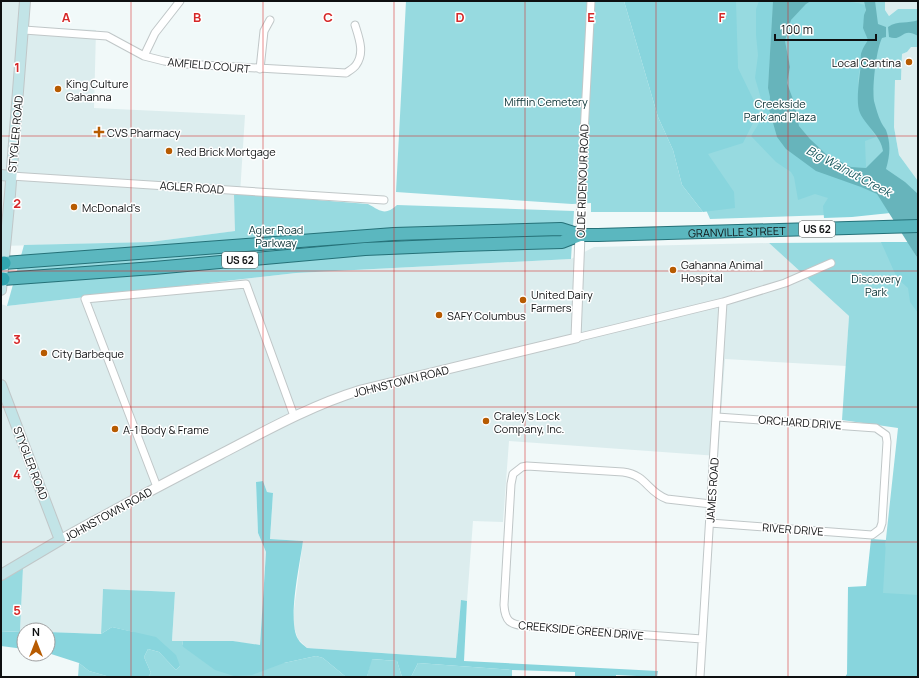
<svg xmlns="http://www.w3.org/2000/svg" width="919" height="678" viewBox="0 0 919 678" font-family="Manrope,sans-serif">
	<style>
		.built { fill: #dcedee }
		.green { fill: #97dae0 }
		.forest { fill: #88d5dd }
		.water { fill: #67b4bb }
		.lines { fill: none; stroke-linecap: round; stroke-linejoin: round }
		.minor-casing { stroke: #c0c7c8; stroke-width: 9 }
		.tertiary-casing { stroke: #c0c7c8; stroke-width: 11 }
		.secondary-casing { stroke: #c0c7c8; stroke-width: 12 }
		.trunk-casing { stroke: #257178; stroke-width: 14 }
		.motorway-casing { stroke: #257178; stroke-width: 15 }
		.minor { stroke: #fff; stroke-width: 7 }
		.tertiary { stroke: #fff; stroke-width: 9 }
		.secondary { stroke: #c2e4e7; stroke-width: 10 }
		.trunk { stroke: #5bb7bf; stroke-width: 12 }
		.motorway { stroke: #32a5af; stroke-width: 13 }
		.grid { fill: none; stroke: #d62828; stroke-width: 1; stroke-opacity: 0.55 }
		.poi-dot { fill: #b75b01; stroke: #fff; stroke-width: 1.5 }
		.labels { text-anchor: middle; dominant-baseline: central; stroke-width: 3; stroke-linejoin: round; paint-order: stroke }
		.shield { fill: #fff; stroke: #565858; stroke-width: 1 }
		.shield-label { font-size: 10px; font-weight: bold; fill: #0e1011 }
		.poi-label { font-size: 11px; fill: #0e1011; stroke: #fff; text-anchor: start }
		.street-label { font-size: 11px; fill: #0e1011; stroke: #fff }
		.park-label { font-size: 11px; fill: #093134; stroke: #fff }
		.water-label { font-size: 12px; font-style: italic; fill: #18595f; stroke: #fff }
		.grid-label { font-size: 13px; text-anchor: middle; font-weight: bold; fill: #d62828; stroke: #fff; stroke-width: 3; stroke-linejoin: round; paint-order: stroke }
	</style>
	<rect width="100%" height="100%" fill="#f1f9f9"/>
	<path class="built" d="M1,1H30L29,27L96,30L94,108L245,115L240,194L234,195L236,231L150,242L1,246Z
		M885,1H918V9H898L889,16L885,10Z
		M911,46L918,47V181L899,155L894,127L895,80H901L902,54L907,52Z
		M769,243L849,316L846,366L725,359L718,456L509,441L503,522L473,521L467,601H461L456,658L307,648L298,639L293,624L294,609L303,541L270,539L273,493L267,492L263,481L256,482L258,533L266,552L260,646L232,641H172L175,592L103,589L101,634L48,632V630H24V631H20L23,568L1,580V304L7,306L296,273L571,259L594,247Z"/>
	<path class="green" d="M406,1H624L658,117L673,150L682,185L703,212H591V203L572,204L396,192Z
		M630,1H885V10L889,16L898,9H918V47H911L907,52L902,54L901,80H895L894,127L899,155L918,181V212L710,219L657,97Z
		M240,194L368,204C381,211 385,216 397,205L574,211L571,259L296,273L7,306L24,245L150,242L235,231L234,195Z
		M908,242L918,263V677H871L898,428L842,420L849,316L769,243Z
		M23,568L20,631L1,632V580Z
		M103,589L175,592L172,641H183L182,646L284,663L316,656L323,658L346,677H148L151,673L144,657L148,649L159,652L176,670L180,666L133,632L112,627L101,634Z
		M371,659L397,661L402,677H367Z
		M79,663L89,671L110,677H78Z
		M418,663L512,670V677H411Z"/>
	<path class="forest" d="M624,1H736L738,68L759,111L743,143L708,154L734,192L735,208L703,212L682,185L673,150L658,117Z
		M759,1H773L768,88L770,97L769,109L777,137L861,187L877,194L890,213L852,217L824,218L823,206L828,198L815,194L798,200L794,177L791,172L776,162L751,136L761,120L764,109L755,78L758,55L756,35V9Z
		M811,1C823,1 858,0 866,6L863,27L868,40L861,57V62L858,79L860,112L876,137L865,141L866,168L851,167L826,154L810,139L799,126L794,102L787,83L790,67L785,41L791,20L806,4Z
		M881,242H908L918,259V313L910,302L908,288L897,278Z
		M263,481L267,492L273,493L270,539L303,541C300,564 287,621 298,639C300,643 304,645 307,648L456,658L461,600L467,601L464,661L658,671L657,677L616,675V677H575V672L512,670L418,663L411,677H402L397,661L372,659L367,677H346L323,658L316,656L284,663L252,675L234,676L215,670L182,646L183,641H233L260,645L266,552L258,533L256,482Z
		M871,539L886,540L883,593L918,595V677H845L847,674L848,587L866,586Z
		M112,627L156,637L176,655L180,666L176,670L159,652L148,649L144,657L151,673L148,677H110L89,671L79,663L48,653V632L101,634Z
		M24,631V649L1,646V632Z"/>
	<path class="water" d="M773,1H811L806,4L791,20L785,41L790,67L787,83L794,102L799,126L810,139L826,154L851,167L866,168L883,151C881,136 866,126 860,113C855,102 860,76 861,63C861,59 860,55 862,51C863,47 866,44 868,40L863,28L864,15L866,10L864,1H875L878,24L886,27V37L882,38C876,50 872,88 874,101C876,108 878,116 881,122C882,124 884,127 886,130C891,144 890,155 886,169L905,182L918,194V259L877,194L861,187L816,171L786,149L777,137L769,109L770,97L768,88Z
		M918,20V36C902,26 903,42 889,37L888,27C898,20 908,24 918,20Z"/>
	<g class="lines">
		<defs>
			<path id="minor" d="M24,30L107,36L144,56L164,61L185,64L346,73C349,71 354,68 356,65C365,53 359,38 355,25
				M144,56L155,33L180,1
				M260,69L264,31L270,20
				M11,176L384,200
				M580,235L581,191L591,1
				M576,338L723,302L785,283L831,263
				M157,487L85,299L246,284L294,416
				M710,523L872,535L880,529L882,523L887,442L886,435L876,428L717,417
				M702,639L526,626C510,625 505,621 504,605L511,484L513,474L522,467L527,466L623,472C647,475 647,492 667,499L711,504
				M700,677L723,302"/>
			<path id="tertiary" d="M60,540C113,510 167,482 221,454C267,430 312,405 361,390L576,338L580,235"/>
			<path id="secondary" d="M1,175L11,176
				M1,290L10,194L25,1
				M1,385L60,540L1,575"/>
			<g id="trunk">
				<path id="s1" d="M4,263L394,234L561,229L580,235H598L918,226"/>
				<path d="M3,279L154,268L365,249L460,245L562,242L580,235"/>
			</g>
			<path id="motorway" d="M1,264L4,263
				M1,279H3"/>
		</defs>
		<use href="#minor" class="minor-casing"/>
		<use href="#tertiary" class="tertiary-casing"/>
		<use href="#secondary" class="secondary-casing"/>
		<use href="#trunk" class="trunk-casing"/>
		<use href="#motorway" class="motorway-casing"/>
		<use href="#minor" class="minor"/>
		<use href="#tertiary" class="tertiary"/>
		<use href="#secondary" class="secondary"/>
		<use href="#trunk" class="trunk"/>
		<use href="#motorway" class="motorway"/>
	</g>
	<path class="grid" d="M131,1V677M263,1V677M394,1V677M525,1V677M656,1V677M788,1V677M1,136H918M1,271H918M1,407H918M1,542H918"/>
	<g class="poi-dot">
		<circle cx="909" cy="62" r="4"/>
		<circle cx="58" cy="89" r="4"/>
		<path d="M97 126h4v4h4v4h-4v4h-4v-4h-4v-4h4z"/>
		<circle cx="169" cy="151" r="4"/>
		<circle cx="74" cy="207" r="4"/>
		<circle cx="673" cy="270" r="4"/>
		<circle cx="523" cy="300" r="4"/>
		<circle cx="439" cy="315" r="4"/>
		<circle cx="44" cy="353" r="4"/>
		<circle cx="486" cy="421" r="4"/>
		<circle cx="115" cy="429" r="4"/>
	</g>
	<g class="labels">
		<g class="shield">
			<rect x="799" y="221" width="36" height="16" rx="3"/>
			<rect x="222" y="252" width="36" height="16" rx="3"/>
		</g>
		<g class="shield-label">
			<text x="817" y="229">US 62</text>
			<text x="240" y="260">US 62</text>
		</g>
		<g class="poi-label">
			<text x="901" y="62" text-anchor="end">Local Cantina</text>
			<text x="66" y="83">King Culture<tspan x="66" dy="13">Gahanna</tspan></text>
			<text x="107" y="132">CVS Pharmacy</text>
			<text x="177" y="151">Red Brick Mortgage</text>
			<text x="82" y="207">McDonald's</text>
			<text x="681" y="264">Gahanna Animal<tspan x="681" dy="13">Hospital</tspan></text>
			<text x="531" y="294">United Dairy<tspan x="531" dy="13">Farmers</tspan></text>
			<text x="447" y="315">SAFY Columbus</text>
			<text x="52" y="353">City Barbeque</text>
			<text x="494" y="415">Craley's Lock<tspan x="494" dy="13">Company, Inc.</tspan></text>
			<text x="123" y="429">A-1 Body &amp; Frame</text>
		</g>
		<g class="street-label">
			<text transform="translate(209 65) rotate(5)">AMFIELD COURT</text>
			<text transform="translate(15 134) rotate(-85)">STYGLER ROAD</text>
			<text transform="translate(582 181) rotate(-88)">OLDE RIDENOUR ROAD</text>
			<text transform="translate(192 187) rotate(4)">AGLER ROAD</text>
			<text stroke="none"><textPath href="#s1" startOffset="735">GRANVILLE STREET</textPath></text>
			<text transform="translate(401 381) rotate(-14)">JOHNSTOWN ROAD</text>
			<text transform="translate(800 422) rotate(4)">ORCHARD DRIVE</text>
			<text transform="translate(31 463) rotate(69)">STYGLER ROAD</text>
			<text transform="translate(712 490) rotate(-86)">JAMES ROAD</text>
			<text transform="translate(108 514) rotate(-29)">JOHNSTOWN ROAD</text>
			<text transform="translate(793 529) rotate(4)">RIVER DRIVE</text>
			<text transform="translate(581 630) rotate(5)">CREEKSIDE GREEN DRIVE</text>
		</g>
		<g class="park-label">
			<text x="546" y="101">Mifflin Cemetery</text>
			<text x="780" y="103">Creekside<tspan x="780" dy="13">Park and Plaza</tspan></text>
			<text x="276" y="229">Agler Road<tspan x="276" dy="13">Parkway</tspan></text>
			<text x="876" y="278">Discovery<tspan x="876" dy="13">Park</tspan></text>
		</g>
		<g class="water-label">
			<text transform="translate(849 171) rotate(28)">Big Walnut Creek</text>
		</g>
	</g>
	<g class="grid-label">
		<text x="66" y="22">A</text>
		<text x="197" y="22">B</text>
		<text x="328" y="22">C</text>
		<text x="460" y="22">D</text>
		<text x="591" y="22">E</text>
		<text x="722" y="22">F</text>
		<text x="17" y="72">1</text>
		<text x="17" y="208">2</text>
		<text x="17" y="344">3</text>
		<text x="17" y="479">4</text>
		<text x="17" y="615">5</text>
	</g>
	<rect width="919" height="678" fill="none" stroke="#0e1011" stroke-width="4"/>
	<g transform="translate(36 642)"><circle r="19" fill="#ffffff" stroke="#9f9fa0"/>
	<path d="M0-3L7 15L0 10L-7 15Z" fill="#b75b01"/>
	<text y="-6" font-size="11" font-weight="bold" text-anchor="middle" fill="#0e1011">N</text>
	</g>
	<path d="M775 34v6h101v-6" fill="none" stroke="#0e1011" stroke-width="2"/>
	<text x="781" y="34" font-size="12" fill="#0e1011" stroke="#ffffff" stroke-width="3" paint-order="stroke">100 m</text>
</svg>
